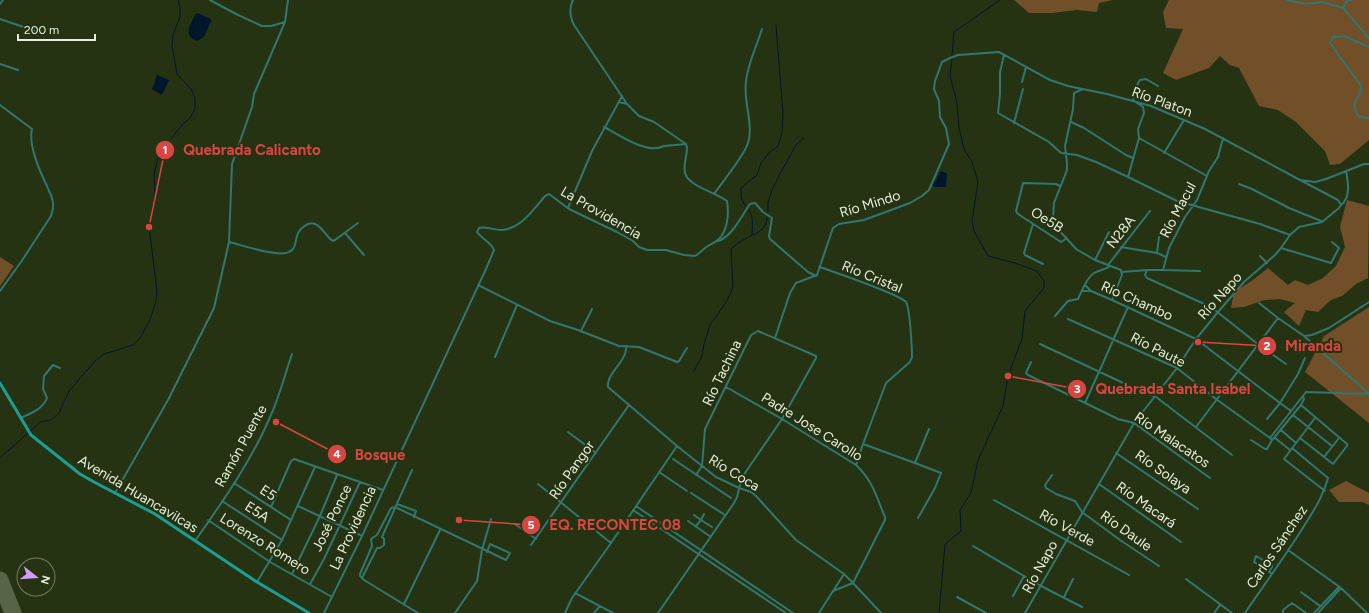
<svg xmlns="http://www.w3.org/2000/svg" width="1369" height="613" viewBox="0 0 1369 613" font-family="Figtree,sans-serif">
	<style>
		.green { fill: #715029 }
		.water { fill: #00162c }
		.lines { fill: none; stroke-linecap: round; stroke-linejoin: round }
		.stream { stroke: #00162c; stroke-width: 1 }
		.taxiway { stroke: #586446; stroke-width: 7 }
		.runway { stroke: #586446; stroke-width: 17 }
		.street { stroke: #327670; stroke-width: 2 }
		.secondary { stroke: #1c9e95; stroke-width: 3 }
		.labels { text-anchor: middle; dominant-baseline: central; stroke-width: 4; stroke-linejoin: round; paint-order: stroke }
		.street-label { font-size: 14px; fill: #e5efdb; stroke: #263312 }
		.leader { fill: none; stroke: #d84643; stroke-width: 1.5 }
		.callout-dot { fill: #d84643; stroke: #263312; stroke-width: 1.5 }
		.mark-label { font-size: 12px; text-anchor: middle; font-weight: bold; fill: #fff }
		.callout-label { font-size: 15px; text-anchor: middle; font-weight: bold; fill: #d84643; stroke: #263312; stroke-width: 4; stroke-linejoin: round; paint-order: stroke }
	</style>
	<rect width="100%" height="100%" fill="#263312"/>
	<path class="green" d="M1014,0H1113L1099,3L1097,12L1077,10L1052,13H1029Z
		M1169,0H1369V140L1340,164L1330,165L1325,151L1296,122L1278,110L1259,106L1239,68L1230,65L1220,56L1209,68L1176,80L1163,73L1183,29L1166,28L1163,12Z
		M1347,200L1369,206L1368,278L1356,284L1342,296L1331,300L1318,312L1306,310L1299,326L1284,312L1295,303L1280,299L1264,300L1244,307L1231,308L1234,292L1253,280L1268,268L1288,285L1295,280L1308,285L1323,278L1336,266L1345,247L1340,227Z
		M0,257L14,266L0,286Z
		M1369,307V423L1305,372L1324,336Z
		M1346,481L1369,493V505L1362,502H1339L1329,490Z"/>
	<path class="water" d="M196,13H197L211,19V21L204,37L197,41C182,35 191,24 196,13Z
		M157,75L169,80L162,95L152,89Z
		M941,171L947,173L946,187H934L933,185Z"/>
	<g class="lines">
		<path class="stream" d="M952,55L954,32L1000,0
			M745,206L741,197V188L757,175L761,163L768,154L778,146L782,133L783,114L776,25
			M768,212V202L772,190L780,174L796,145L804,138
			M753,235C761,232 767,226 767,217
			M694,371L702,356L704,344L710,325L727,301L733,287L731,249L738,243L752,235C752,227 754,217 749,210
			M30,431L40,422L51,420L59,413L69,391L95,361L104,354L133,345L140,338L150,320L156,301L157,291L149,227L155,195L154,174L159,154L182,125L190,118L195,109V98L191,89L177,74L172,46L173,35L180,17V7L178,0
			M0,458L28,433
			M939,613L945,544L961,531L960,510L971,493L978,460L1003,406L1008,376L1022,339L1025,311L1044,288V281L1037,271L1015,263L988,256L974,231L972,221L978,182L972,162L964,149L959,128L957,103L950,76L952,59"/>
		<path class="taxiway" d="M0,583L1,582"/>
		<path class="runway" d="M0,580L13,613"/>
		<path class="street" d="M210,0L236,14L262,26H271L285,22
			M1287,0L1306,4L1322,2L1343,8
			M1351,0L1347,1L1343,8L1369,38
			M0,4L3,0
			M0,19L35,31
			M1369,47L1344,36L1333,37L1330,43L1361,86C1362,100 1347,99 1359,117L1369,118
			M1004,55L1000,72V94L998,113L1049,142L1061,153L1077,155L1096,162L1128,177L1177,201L1260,224L1290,235
			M0,64L18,70
			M1022,82L1026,67
			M1083,89L1074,93L1073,109L1065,146L1067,163V170L1054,203L1053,217L1058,229L1076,249L1095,260L1121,270L1122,275L1112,300
			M619,102L627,104
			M0,105L32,129C28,144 40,172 47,186C49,192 53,197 53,204C54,208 52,212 51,216L21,262L0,291
			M1071,122L1084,128L1126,155L1133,158
			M1014,123L1023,89
			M604,127C620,135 647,155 664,146L686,144
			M1139,138L1207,176
			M1223,138L1218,157L1209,171L1197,200L1185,217L1169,248L1163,270H1147L1145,275L1147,278L1211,307L1259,345L1286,364
			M1164,153L1184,120
			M1128,177L1139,138L1138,129L1144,113L1143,107L1133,100L1138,83L1140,80L1146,79L1158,86
			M1239,184L1252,189L1289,208L1321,221
			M1060,186L1056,184L1023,183L1016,211L1018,214L1061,242L1067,238
			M714,194C723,181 744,156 748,143C754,125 743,101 746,82C747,66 757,45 762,29
			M1341,205C1351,198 1348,181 1346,171
			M568,208L592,151L622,96
			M1033,224L1024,253L1025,255L1043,264
			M345,233L364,255
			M718,241C732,237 742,215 750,204L755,203L763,212L772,218L769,236L770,239L808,272L816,276
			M229,242C242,245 279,258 289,252C296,249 295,242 297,236C299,229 308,221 315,224C323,227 326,237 333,241L335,240L358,223
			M1121,247L1157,253L1166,257
			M1281,248L1331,263L1339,248L1332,242
			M1157,253L1159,237
			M1260,256L1267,263
			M1095,260L1109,232
			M1108,265L1150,211
			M820,267C834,272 899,294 906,302C910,308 912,349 912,357L910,362L886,383L863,444L856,465
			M1163,270L1200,271
			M1122,272L1147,270
			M478,285L550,321L578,330L619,346L639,347L677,362L679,361L687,348
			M1085,285L1091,291L1112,300L1196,339L1280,403L1267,419
			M1082,291H1090
			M1259,303L1278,318L1304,336L1312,335L1329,328L1369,302
			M1055,316L1068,301L1078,299C1082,291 1086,278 1094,273C1099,270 1105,270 1110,266
			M1068,319L1177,368L1216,399L1270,438
			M581,331L592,309
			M1304,336L1368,393
			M775,338L790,293L796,283L817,275L833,228L839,224L864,220L910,203L922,196L929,190L949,144L946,128L940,117L939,101L934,89L935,81L942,62L950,58L958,55L999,52L1050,80L1068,86L1107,94L1151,106L1205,129L1300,180L1315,182L1326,179L1364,164H1369
			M1040,344L1134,388L1156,397L1232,455
			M626,346C628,361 606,373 608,387L677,446L716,477L739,488L751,492L756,496L796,540L844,574L853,583L881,613
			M495,357L517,305
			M1031,362L1026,373L1028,375L1118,419L1134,423L1210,478
			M726,387L782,419L856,465C873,481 876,496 885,517V520L853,583L833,591
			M1085,403L1128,307
			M1301,405L1304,399L1303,396
			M1291,411L1280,403L1298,374L1305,358
			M1293,415L1332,446
			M21,418C31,413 43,409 47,398L43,389L44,376L53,365L60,368
			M1315,418L1284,459L1325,491
			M1196,427L1278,318
			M1281,430L1296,443
			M568,432L596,453
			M1270,438L1272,440L1273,439L1301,405L1347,444V446L1333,464L1300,438
			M1270,438L1306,392L1369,394
			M1275,438L1290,450
			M1251,440L1265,449H1267L1272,440
			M863,444L915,463L929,429
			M1116,453L1198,509
			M1324,457L1339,438
			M673,459L731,498
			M915,463L941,473L935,488L918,518
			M659,472L687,491
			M1052,475L1045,485L1046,488L1056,494L1075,501L1082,512L1120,540L1159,566
			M234,483L291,520
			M538,484L611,543
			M1099,484L1181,542
			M115,493L168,400L214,308L229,242L232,164L252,107L254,94L285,22L288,0
			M691,493L725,515
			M994,500L1129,575
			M222,501L282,540
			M397,504L416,511L414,517
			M298,506L362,536
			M636,506L793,613
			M271,507L291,461L294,459L383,490
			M395,507L506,560L510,553L490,544L487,552
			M395,507L391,508L377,535L371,539L372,546L360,574V576L364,580L418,613
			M633,510L786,613
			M694,515L701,520L704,514
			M208,520L270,562L332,597
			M688,521L711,537
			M515,524L536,539
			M696,526L701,520L712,527
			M195,541C223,501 252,460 271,415C280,395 285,374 292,354
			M531,545L629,405
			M973,546L1041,586L1082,607
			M1288,550L1341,588L1367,613
			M1269,572L1272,567V565L1256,556L1254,562L1272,574
			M292,574L320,516L337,475
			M362,578L377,548H380L384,545V539L382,537L412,470
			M1186,579L1232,613
			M257,582L282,540L315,467
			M310,584L324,559L360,482
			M1301,592L1320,606
			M575,593L613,613
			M1013,596L1024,576
			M957,597L986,613
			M1064,597L1073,579
			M404,604L440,530
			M324,613L362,536L486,269L494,250C491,242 482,239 477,232L479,228C485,226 493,230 501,230C521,229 533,210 545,196L549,194L569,209L617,232L633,241L639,247L647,250H666L684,255L695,256C700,253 703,249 708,246C711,244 716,242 718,240C728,231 729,213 727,201C717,193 688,186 685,173C683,165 687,156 687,148L686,144L654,122L639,116L627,104L574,25C570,17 569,8 573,0
			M455,613L477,581L482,550L491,519
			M565,613L572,598L611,543L677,446
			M594,613L600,606
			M658,613L734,503L737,497L741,481L745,473L782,419L816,358V356L758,331L751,335L705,429L702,466L696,475
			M819,613L844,574
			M1025,613L1134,423L1177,368L1196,339L1218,312L1244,282L1275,255L1281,248L1290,235L1299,227L1322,222L1339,208L1341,205L1338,200L1300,180
			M1214,613L1220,605
			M1245,613C1262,588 1280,563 1297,537C1309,518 1322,500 1328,478L1292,448
			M1283,613V610L1292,603L1306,613
			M1314,613L1339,587
			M1318,613L1341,588"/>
		<path class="secondary" d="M0,383L31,435L80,474L94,482L155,514L257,582L309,613"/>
	</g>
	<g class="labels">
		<g class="street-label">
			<text transform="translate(1162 102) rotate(20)">Río Platon</text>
			<text transform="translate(870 204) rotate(-17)">Río Mindo</text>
			<text transform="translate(1178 210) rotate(-62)">Río Macul</text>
			<text transform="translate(601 213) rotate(30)">La Providencia</text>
			<text transform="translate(1047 220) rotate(32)">Oe5B</text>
			<text transform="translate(1121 232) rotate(-52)">N28A</text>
			<text transform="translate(872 277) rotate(22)">Río Cristal</text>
			<text transform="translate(1220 296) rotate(-48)">Río Napo</text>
			<text transform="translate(1137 301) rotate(24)">Río Chambo</text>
			<text transform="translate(1158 350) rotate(27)">Río Paute</text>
			<text transform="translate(722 373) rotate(-64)">Río Tachina</text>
			<text transform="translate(812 427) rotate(32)">Padre Jose Carollo</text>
			<text transform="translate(1172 440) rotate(34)">Río Malacatos</text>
			<text transform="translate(241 446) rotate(-61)">Ramón Puente</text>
			<text transform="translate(572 470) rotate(-55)">Río Pangor</text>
			<text transform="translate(1163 472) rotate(35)">Río Solaya</text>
			<text transform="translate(734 473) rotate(31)">Río Coca</text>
			<text transform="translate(268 493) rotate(33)">E5</text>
			<text transform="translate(138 494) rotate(31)">Avenida Huancavilcas</text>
			<text transform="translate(1146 505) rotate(35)">Río Macará</text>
			<text transform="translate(257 512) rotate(33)">E5A</text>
			<text transform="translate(332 518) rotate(-64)">José Ponce</text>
			<text transform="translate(353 528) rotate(-65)">La Providencia</text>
			<text transform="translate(1067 528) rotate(29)">Río Verde</text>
			<text transform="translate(1126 531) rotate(35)">Río Daule</text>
			<text transform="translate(265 544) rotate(32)">Lorenzo Romero</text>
			<text transform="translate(1277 547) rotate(-56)">Carlos Sánchez</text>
			<text transform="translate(1040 567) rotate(-61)">Río Napo</text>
		</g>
	</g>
	<path class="leader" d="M149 227L165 150M1198 342L1267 346M1008 376L1077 389M276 422L337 454M459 520L531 525"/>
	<g class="callout-dot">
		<circle cx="149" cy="227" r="4"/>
		<circle cx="1198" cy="342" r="4"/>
		<circle cx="1008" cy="376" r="4"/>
		<circle cx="276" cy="422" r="4"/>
		<circle cx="459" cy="520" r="4"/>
		<circle cx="165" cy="150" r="10"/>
		<circle cx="1267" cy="346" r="10"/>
		<circle cx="1077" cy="389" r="10"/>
		<circle cx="337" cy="454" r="10"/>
		<circle cx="531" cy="525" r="10"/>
	</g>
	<g class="mark-label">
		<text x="165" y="154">1</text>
		<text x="1267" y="350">2</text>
		<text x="1077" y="393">3</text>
		<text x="337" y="458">4</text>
		<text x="531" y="529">5</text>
	</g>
	<g class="callout-label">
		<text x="252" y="155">Quebrada Calicanto</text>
		<text x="1313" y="351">Miranda</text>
		<text x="1173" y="394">Quebrada Santa Isabel</text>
		<text x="380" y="460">Bosque</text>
		<text x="615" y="530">EQ. RECONTEC 08</text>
	</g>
	<g transform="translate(36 577) rotate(107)"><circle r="19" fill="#263312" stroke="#727e62"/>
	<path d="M0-3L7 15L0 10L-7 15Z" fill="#d19dfe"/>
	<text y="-6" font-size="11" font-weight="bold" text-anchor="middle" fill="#e5efdb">N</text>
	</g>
	<path d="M18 34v6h77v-6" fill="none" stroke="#e5efdb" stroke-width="2"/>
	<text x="24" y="34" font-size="12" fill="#e5efdb" stroke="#263312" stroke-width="3" paint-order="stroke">200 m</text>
</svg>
